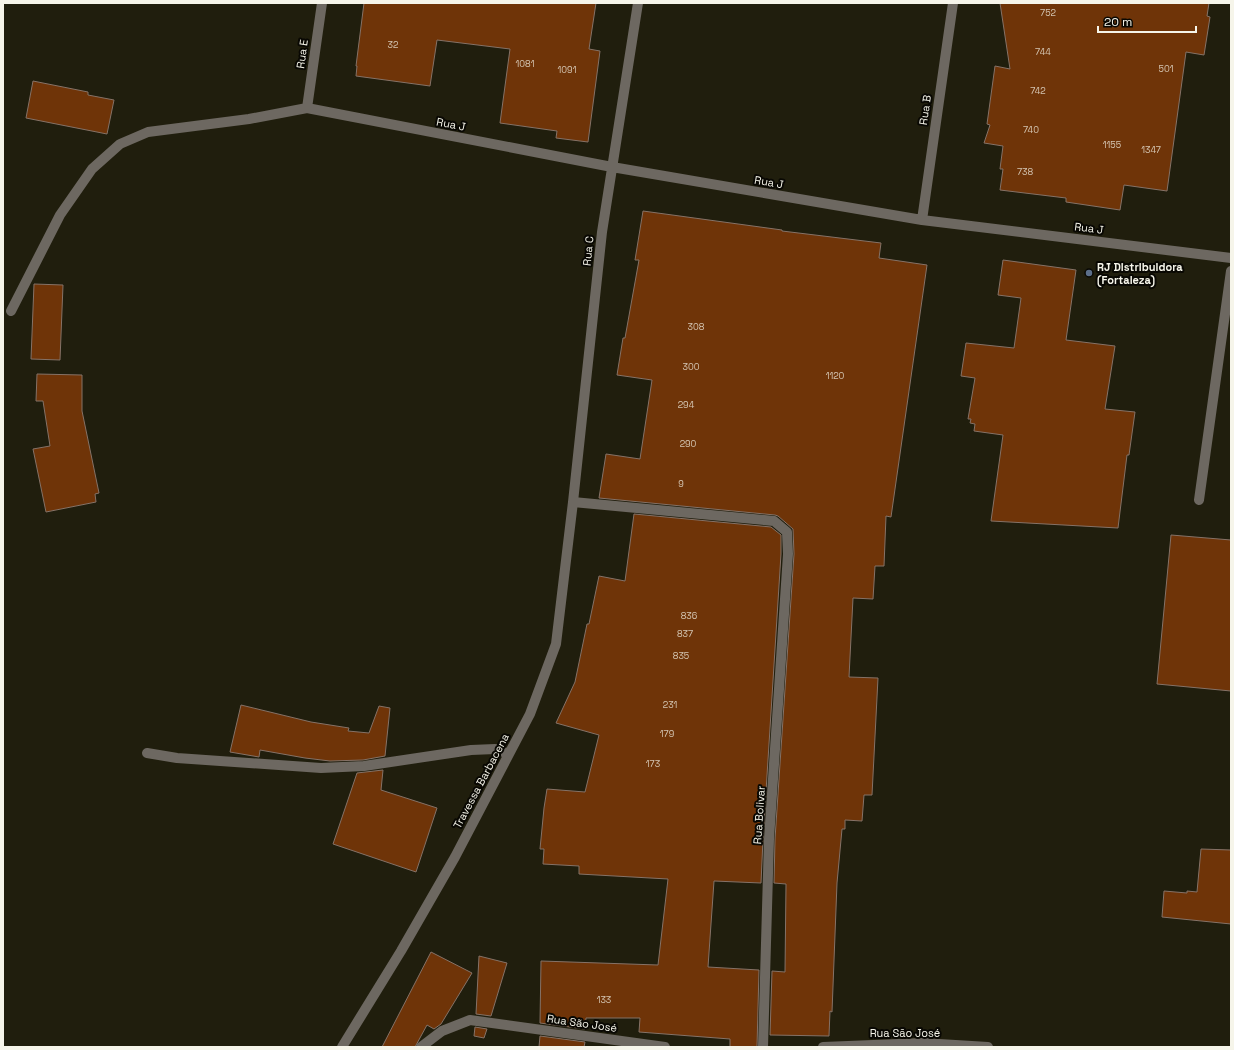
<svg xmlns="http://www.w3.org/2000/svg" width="1234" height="1050" viewBox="0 0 1234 1050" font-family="'Space Grotesk',sans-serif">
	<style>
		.building { fill: #6f3408; stroke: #857267 }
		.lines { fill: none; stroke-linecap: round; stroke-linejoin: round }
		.minor { stroke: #6d6861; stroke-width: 10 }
		.service-dot { fill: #5c6f8a; stroke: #090803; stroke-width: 1.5 }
		.labels { text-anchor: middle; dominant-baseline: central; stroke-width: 4; stroke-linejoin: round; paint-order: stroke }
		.number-label { font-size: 9px; fill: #d4c5b2 }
		.street-label { font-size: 11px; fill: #f6f5ea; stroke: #090803 }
		.poi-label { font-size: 11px; font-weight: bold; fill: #f6f5ea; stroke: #090803; text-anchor: start }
	</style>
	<rect width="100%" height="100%" fill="#201e0d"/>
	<path class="building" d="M364,3H596L589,49L600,51L588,142L556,138L557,131L500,123L510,49L437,40L430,86L356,76L357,66H356Z
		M1000,3H1209L1207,16L1210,17L1204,55L1186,52L1167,191L1124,185L1120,210L1066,202V198L1000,190L1003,169H1000L1003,146L984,143L990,125L987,124L995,66L1010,69Z
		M33,81L88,92V95L114,100L107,134L26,118Z
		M643,211L782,230V231L881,243L879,258L927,265L891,517L886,516L884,566H875L873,599L853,598L849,677L878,678L872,795H864L862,821L845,820V829H842L837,883L832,1012L830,1011L829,1036L770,1035L772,971L785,972L786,884L774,883L775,839L794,554L793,529L778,516L775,515L599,498L606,454L640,459L652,380L617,375L623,338H625L639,260H635Z
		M1003,260L1076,270L1066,340L1115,346L1105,409L1135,412L1129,455H1127L1118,528L991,521L1003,435L974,431L975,424L970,423L971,419H968L975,378L961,376L966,343L1014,348L1021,298L998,295Z
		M34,284L63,285L60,360L31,359Z
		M37,374L82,375V411L99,493L95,494L96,502L46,512L33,449L50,446L43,401H36Z
		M634,514L771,527L781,535V554L763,839L761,883L714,881L708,967L759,970L757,1047H730V1039L639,1032L640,1018H586L585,1029L540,1023L541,961L658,965L668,879L579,874V866L543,864L544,849H540L544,808L547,789L585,792L599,735L556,723L575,682L587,624H589L599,576L625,581Z
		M1171,535L1231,540V691L1157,684Z
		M241,705L311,722L349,728L348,731L369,733L379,706L390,708L385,756L363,760L330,761L305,758L260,750L259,757L230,752Z
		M383,770L381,790L437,808L416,872L333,844L357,773Z
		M1201,849L1231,850V924L1162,917L1164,891L1187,893V891L1197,892Z
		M431,952L472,973L441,1024L434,1029L427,1025L415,1047H382Z
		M479,956L507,963L491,1016L476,1014Z
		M475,1027L487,1029L484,1038L474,1036Z
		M540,1036L585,1042L584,1047H539Z"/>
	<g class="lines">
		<path class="minor" d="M307,108L322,3
			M922,220L953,3
			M11,311L60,215L92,169L120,144L148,132L249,119L307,108L612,167L922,220L1231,258
			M1199,500L1231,271
			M573,502L774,521L787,532L788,554L769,839L763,1047
			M147,753L177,758L321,768L364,766L471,750L495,749L509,754
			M342,1047L401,951L455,857L530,714L556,644L573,502L602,232L638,3
			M421,1047L442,1031L470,1020L665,1047
			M823,1047L923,1043L988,1047"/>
	</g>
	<circle class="service-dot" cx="1089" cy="273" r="4"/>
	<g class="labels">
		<g class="number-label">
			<text x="1048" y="13">752</text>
			<text x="393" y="45">32</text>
			<text x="1043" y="52">744</text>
			<text x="525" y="64">1081</text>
			<text x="1166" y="69">501</text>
			<text x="567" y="70">1091</text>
			<text x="1038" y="91">742</text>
			<text x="1031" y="130">740</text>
			<text x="1112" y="145">1155</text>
			<text x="1151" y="150">1347</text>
			<text x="1025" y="172">738</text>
			<text x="696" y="327">308</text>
			<text x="691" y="367">300</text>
			<text x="835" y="376">1120</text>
			<text x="686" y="405">294</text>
			<text x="688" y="444">290</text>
			<text x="681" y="484">9</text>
			<text x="689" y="616">836</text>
			<text x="685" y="634">837</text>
			<text x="681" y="656">835</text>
			<text x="670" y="705">231</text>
			<text x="667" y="734">179</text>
			<text x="653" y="764">173</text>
			<text x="604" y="1000">133</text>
		</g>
		<g class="street-label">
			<text transform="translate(302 54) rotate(-82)">Rua E</text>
			<text transform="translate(925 110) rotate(-82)">Rua B</text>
			<text transform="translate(451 124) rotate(11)">Rua J</text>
			<text transform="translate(769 182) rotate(10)">Rua J</text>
			<text transform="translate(1089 228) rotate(7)">Rua J</text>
			<text transform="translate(588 251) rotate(-84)">Rua C</text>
			<text transform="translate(481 781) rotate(-62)">Travessa Barbacena</text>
			<text transform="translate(759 815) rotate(-86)">Rua Bolivar</text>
			<text transform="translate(582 1023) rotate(8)">Rua São José</text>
			<text x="905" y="1033">Rua São José</text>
		</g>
		<g class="poi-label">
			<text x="1097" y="267">RJ Distribuidora<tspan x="1097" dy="13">(Fortaleza)</tspan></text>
		</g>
	</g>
	<rect width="1234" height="1050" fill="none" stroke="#f6f5ea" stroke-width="8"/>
	<path d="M1098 26v6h98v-6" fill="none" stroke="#f6f5ea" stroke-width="2"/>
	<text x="1104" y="26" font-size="12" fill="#f6f5ea" stroke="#090803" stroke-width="3" paint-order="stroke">20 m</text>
</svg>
